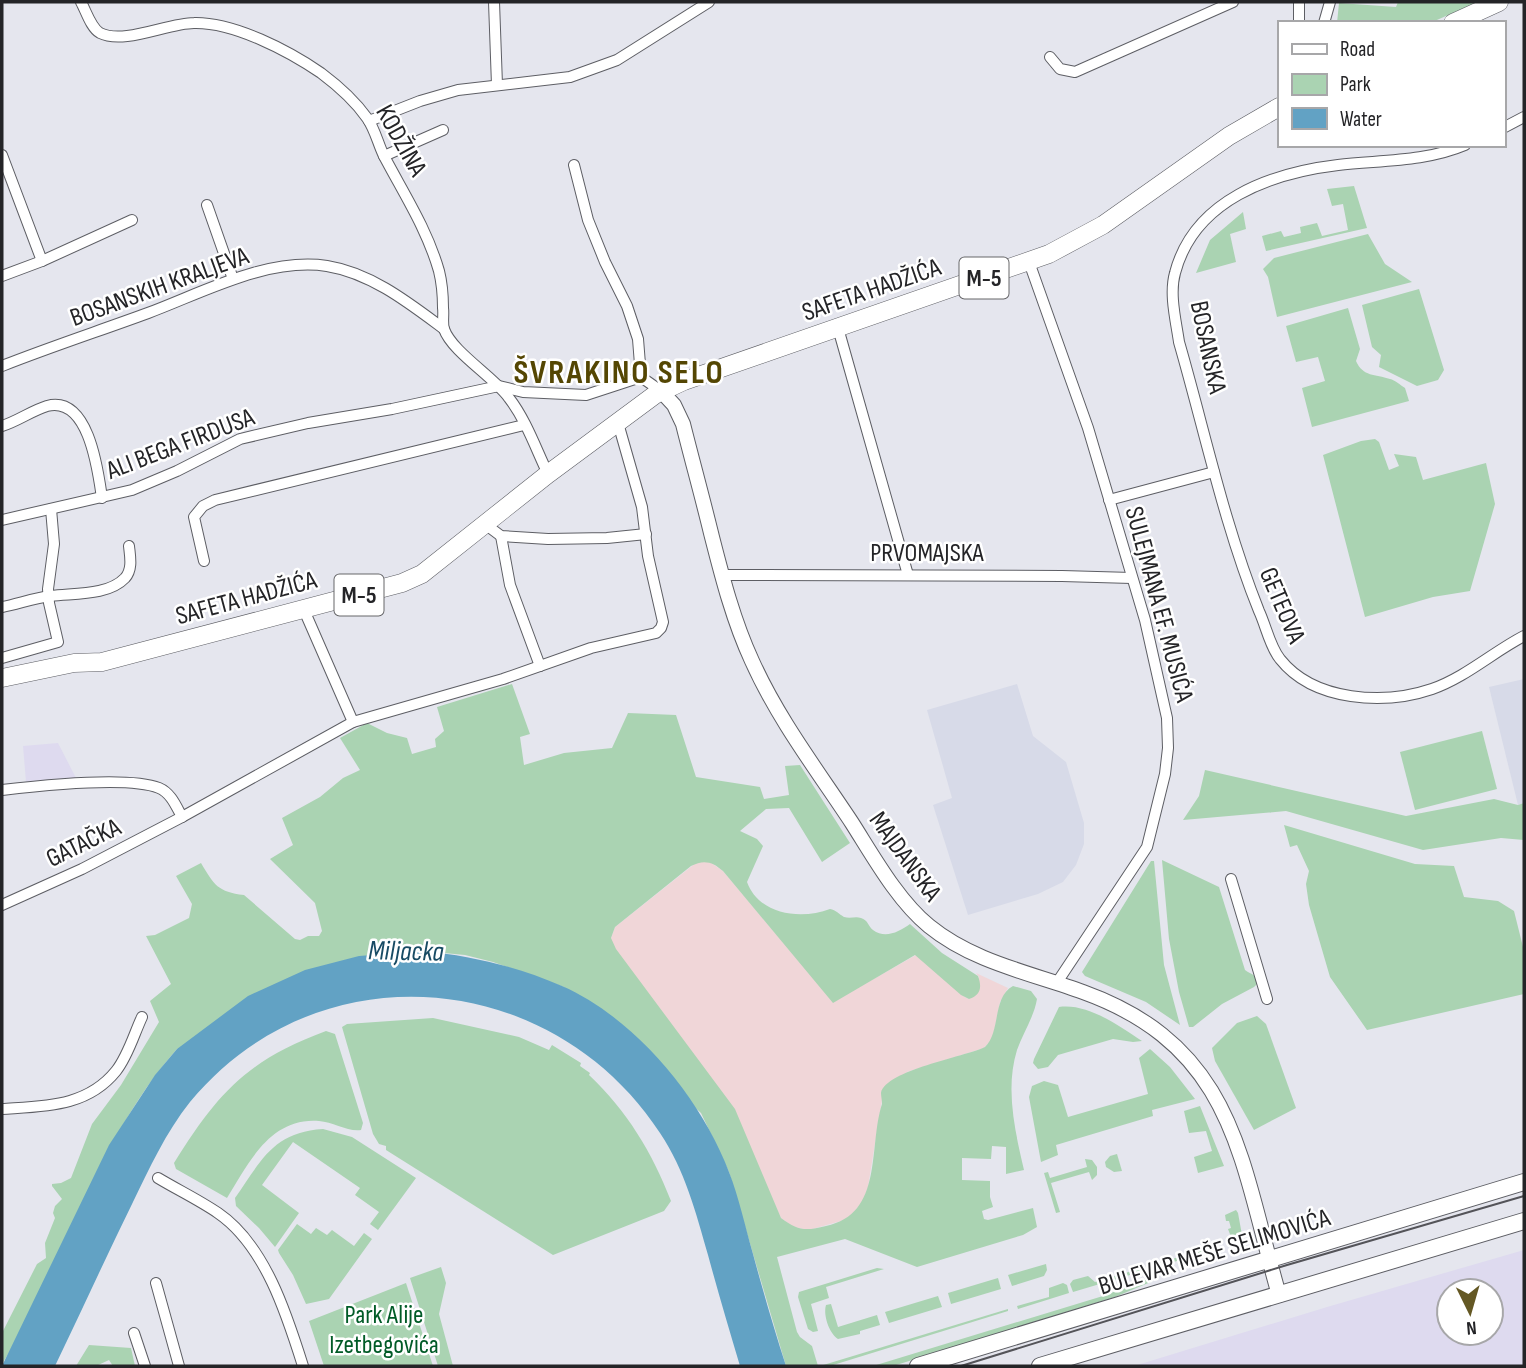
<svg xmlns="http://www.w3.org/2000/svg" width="1526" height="1368" font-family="'Sofia Sans Condensed',sans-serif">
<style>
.commercial{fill:#dedaef;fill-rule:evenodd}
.industrial{fill:#f0d6d8}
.built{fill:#d7dae8}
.green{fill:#aad3b2}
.water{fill:#62a2c4}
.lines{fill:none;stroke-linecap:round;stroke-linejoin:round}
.minor-casing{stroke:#5d5e64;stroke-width:12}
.tertiary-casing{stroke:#5d5e64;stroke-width:16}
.secondary-casing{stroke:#5d5e64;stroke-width:18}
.primary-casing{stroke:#5d5e64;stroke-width:19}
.minor{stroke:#fff;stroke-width:10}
.tertiary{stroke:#fff;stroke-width:14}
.secondary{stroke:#fff;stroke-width:16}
.primary{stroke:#fff;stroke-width:18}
.tram{stroke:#545459;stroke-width:2}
.labels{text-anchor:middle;stroke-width:5;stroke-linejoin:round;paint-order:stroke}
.shield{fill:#fff;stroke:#666668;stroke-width:2}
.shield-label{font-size:24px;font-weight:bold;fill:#242427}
.street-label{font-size:26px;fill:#242427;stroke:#fff}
.park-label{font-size:26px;fill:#015b27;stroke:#fff}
.water-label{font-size:28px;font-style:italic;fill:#184b64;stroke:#fff}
.district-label{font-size:33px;font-weight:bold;letter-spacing:2px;fill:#544603;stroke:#fff}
</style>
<rect width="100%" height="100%" fill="#e5e6ee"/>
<!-- commercial -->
<g class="commercial">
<path d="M58,743l18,35 -50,4 -3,-36z"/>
<path d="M1524,1250v116h-390l193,-59zM1449,1291h42v42h-42z"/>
</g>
<!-- industrial -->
<path class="industrial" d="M697,862h13l13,9 110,131 83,-47 49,42 4,2 10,-22 -3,-4 32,15 -8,14 -7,36 -9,10 -77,24 -25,28 -14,87 -5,14 -15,18 -39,11 -16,-3 -12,-9 -22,-49 -147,-225 -1,-6 4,-11z"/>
<!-- built -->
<g class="built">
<path d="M1524,679v124l-6,2 -29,-118z"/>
<path d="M1017,684l16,52 33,26 18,61v21l-8,21 -13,17 -25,12 -70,21 -35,-110 19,-7 -25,-88z"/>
</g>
<!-- green -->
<g class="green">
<path d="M1398,2h80l-48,21h-93l2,-20 57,4z"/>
<path d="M1354,186l13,42 -101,23 -4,-15 19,-5 3,6 17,-4 -1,-6 17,-4 5,13 26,-6 -5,-26 -11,2 -5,-17z"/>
<path d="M1243,212l3,17 -16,5 6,28 -40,11 14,-33z"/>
<path d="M1368,234l17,30 27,18 -135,35 -9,-40 -5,-8 11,-11z"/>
<path d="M1419,289l25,81 -6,10 -21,6 -38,-19 2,-12 -9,-8 -10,-42z"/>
<path d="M1348,308l12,41 -4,12c7,16 19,13 34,18 5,1 10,6 15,9l4,13 -97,26 -10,-39 23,-7 -7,-24 -22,5 -10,-36z"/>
<path d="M1375,439l4,3 10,28 10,-4 -5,-12 22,3 7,23 63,-17 9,41 -25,87 -37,6 -68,20 -42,-162 38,-14z"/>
<path d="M512,684l18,50 -10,3 4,28 40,-12 48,-5 16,-35 48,2 20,62 64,10 4,12 25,-4 -4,-29 15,-1 50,78 -28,19 -33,-54 -23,1 -26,22 17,8 6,7 -16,36c12,33 54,38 83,27 6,1 9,5 14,8 7,2 11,-1 17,1 7,2 7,8 12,12 12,9 26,2 37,-6l32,29 36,23c4,11 3,19 -9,23l-8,-4 -46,-40 -82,48 -110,-132c-10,-9 -19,-12 -32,-5l-76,61 -4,11 5,11 119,160 46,109c17,13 25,13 45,8 58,-12 42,-79 56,-122 0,-4 -1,-8 -1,-11 5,-23 83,-36 104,-46 16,-15 7,-50 28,-61l18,5 6,8c-3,18 -14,34 -20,51 -12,39 -2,81 7,120l-18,4v-27l-14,-1 -1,13 -29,-1v22l28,1v16l3,10 -11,4 2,8 4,1 45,-12 4,19 -14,8 -106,32 -72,-28 -68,18 20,75 3,5 12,9 6,20h-32l-57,-194 -28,-59 -137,-126 -71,-25 -28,-7 -42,-4 -246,98c-63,71 -95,160 -138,244 -12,23 -23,50 -37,71v-31l35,-69 9,-6 -1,-15 10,-25 -2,-5 2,-7 7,-7 -10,-13v-2l9,-1 10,-5 21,-54 29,-39 38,-63 -9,-21 21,-17 -25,-48 9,-1 34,-17 3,-14 -16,-28 25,-13c13,22 17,29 43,32l51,44 5,1 8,-4h11l3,-5 -7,-28 -45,-44 23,-14 -11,-27 38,-21 23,-19 17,-8 -20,-32 27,-15 20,10 20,5 5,16 24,-7 -1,-8 9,-8 -7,-24z"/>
<path d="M1482,731l15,58 -82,21 -15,-58z"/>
<path d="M1205,770l201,46 88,-17 24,6 6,-2v37l-23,-2 -78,12 -137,-39 -103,9 16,-24z"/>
<path d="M1284,825l131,39 39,2 10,31 34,4 16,10 10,40v43l-157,36 -37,-53 -21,-72 -3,-21 3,-13 -12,-26 -7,2z"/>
<path d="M1162,860l57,27 26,83c7,5 12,4 12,14l-3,3 -32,17 -29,23h-4l-10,-35 -10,-53z"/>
<path d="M1151,861h3l10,104 16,60 -34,-23 -61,-26 -3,-4z"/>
<path d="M1059,1007c29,-4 60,19 83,34l-9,1 -20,-3 -55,16 -10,12 -10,2 -5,-6 1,-4z"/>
<path d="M1257,1016l9,8 30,84 -42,22 -39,-69 -3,-13 25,-25z"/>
<path d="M433,1018l86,19 30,13 3,-5 29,18 -1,3 10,7 -1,2c38,36 63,77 82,126l-7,10 -111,44 -167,-105v-4l-7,-2 -6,-10 -31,-107 5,-3z"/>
<path d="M326,1031l9,3 28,89 -2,7c-13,2 -28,-8 -42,-9 -49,-4 -71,43 -92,77l-51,-29 -2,-6c43,-69 73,-103 152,-132z"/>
<path d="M1150,1049l20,18 25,32 -43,11 1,6 -97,29 2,10 -17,7 -12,-65 3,-11 12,-5 14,4 10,32 80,-23 -9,-36z"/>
<path d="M1200,1106l24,60 -26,7 -4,-16 18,-6 -6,-20 -17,2 -5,-22z"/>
<path d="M323,1129l29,8 64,41 -38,52 -8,-6 9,-12 -24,-17 5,-7 -67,-46 -31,43 37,28 -24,34 -16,-19 -23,-22 -1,-8c26,-37 38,-66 88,-69z"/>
<path d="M1117,1154l5,17 -8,1 -8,-5 -1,-5 5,-6z"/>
<path d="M1085,1159l7,1 5,7v8l-5,5 -3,-8 -38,11 9,29 -4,1 -12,-40 4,-1 2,6 37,-11z"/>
<path d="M1236,1210l2,3 4,22 -4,6 -5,1 -5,-13 3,-1 -2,-7h-3l-1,-6z"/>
<path d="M297,1224l14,10 5,-6 11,7 5,-5 22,16 10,-13 8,6 -43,60 -23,5 -13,-29 -14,-22 -1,-3z"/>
<path d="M1216,1246l1,3 -144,43 -3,-8 3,-4 15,-4 7,6z"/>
<path d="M1046,1264l1,6 -3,6 -32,10 -4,-11z"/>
<path d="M441,1267l5,16 -7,31 14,52h-15l-28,-88z"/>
<path d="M877,1268l7,1 -58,18 3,11 -18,6 7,27 -5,1 -5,-3 -10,-32 1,-5z"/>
<path d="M1152,1277l1,4 -38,16 -222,69h-20l230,-70z"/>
<path d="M998,1278l3,11 -50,15 -3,-11z"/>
<path d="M406,1283l27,83h-109l-15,-45z"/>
<path d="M1063,1283l4,2 2,8 -51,16 -1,-3 32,-9v-9z"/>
<path d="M938,1296l4,11 -53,16 -4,-11z"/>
<path d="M831,1304l7,23 39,-12 3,10 -20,6v3l-22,5c-9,-6 -15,-24 -12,-34z"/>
<path d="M1008,1309v2l-178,55h-10z"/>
<path d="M89,1345l42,3 4,18h-22l-4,-6 -13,6h-20z"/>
</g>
<!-- water -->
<path class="water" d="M423,951c48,5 93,15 139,35 73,32 139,112 167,186 10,26 16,54 24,82 10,37 21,75 33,112h-46c-11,-37 -22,-74 -32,-111 -12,-42 -23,-85 -48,-122 -108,-165 -342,-186 -470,-31 -24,30 -41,67 -57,100 -27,55 -52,110 -78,164h-53l107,-221 46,-70 22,-26 71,-53 57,-26 54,-14z"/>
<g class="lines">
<!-- minor casing -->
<g class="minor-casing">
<g id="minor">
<path d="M81,2c5,9 10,26 19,31 24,12 68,-10 94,-10 40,-1 95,28 127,50 16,12 34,28 46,45 8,11 11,26 17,38 20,38 43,73 55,115 3,12 4,24 4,37 1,6 -1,15 1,21 8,23 50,48 65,69 17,22 27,51 39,76"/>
<path d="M494,2l3,83"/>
<path d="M1299,2v21"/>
<path d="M1324,23l6,-21"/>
<path d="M1050,57l10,12 15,3 158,-70"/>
<path d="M369,121l51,-20 38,-11 112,-13 47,-17 92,-58"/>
<path d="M1503,128l21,-11"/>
<path d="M1465,145c-40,17 -85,15 -127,20 -67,8 -144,35 -163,108 -6,21 1,48 4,69 26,90 45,182 80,269 7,15 11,36 21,48 34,43 105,46 152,30 34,-12 61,-37 92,-53"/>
<path d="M2,155l40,106"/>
<path d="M384,156l59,-26"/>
<path d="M574,165l14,55 17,42 22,44 11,33 3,38 20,14"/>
<path d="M207,205l26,74"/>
<path d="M1029,262l59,166 57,192 22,98 1,30 -3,26 -18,73 -91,137"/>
<path d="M2,276l40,-15 90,-41"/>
<path d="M838,328l70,247"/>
<path d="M2,366c48,-19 97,-35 146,-53 54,-20 119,-56 179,-47 44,7 82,37 117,63"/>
<path d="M2,426c16,-5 29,-15 45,-20 42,-11 51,65 55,92"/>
<path d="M1109,500l105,-28"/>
<path d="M2,520l130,-30 45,-19 63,-32 68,-16 84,-14 107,-23 24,6 63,3 55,-18"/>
<path d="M485,524l16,12 47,3 59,-1 39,-4"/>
<path d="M501,536l9,49 30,81"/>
<path d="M204,561l-10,-44 9,-11 12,-6 309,-75"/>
<path d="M722,575l340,1 70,2"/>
<path d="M2,607c16,-3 32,-9 49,-11 22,-3 57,0 74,-18 8,-9 5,-22 4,-32"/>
<path d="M304,610l49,112"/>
<path d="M2,658l56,-16 -9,-39 -1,-14 6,-45 -3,-35"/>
<path d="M2,790c34,-4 127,-14 157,-2 12,5 17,18 23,29"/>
<path d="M1231,879l36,120"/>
<path d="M2,905l80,-36 100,-52 171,-95 150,-43 88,-31 65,-15 5,-5 2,-6 -15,-66 -6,-49 -24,-84"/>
<path d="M2,1109c43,-3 85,-2 114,-38 12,-15 18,-37 26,-54"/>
<path d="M158,1178c20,12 41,22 60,35 47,32 69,102 85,153"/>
<path d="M156,1283l23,83"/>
<path d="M134,1333l11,33"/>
</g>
</g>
<!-- tertiary casing -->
<g class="tertiary-casing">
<path id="tertiary" d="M661,391l13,14 9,19c9,36 19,72 28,109 11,43 22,87 41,128 26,58 65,109 100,162 21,33 46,78 77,103 44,36 102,47 154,66 152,55 157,167 196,303"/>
</g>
<!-- secondary casing -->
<g class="secondary-casing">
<g id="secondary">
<path d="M918,1366l606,-184"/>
<path d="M1040,1366l484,-145"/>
</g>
</g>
<!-- primary casing -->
<g class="primary-casing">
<g id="primary">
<path d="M1453,23l46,-21"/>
<path d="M2,678l72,-15 28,-1 300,-79 20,-9 126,-100 108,-80 28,-13 365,-127 54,-29 126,-89 50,-29"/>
</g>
</g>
<!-- minor -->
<use href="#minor" class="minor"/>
<!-- tertiary -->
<use href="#tertiary" class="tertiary"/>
<!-- secondary -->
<use href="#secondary" class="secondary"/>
<!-- primary -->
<use href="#primary" class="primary"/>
<!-- tram -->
<path class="tram" d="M961,1366l326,-101 237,-69"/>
</g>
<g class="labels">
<!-- shield labels -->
<g class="shield">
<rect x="959.5" y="257.5" width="49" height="41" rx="5"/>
<rect x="334.5" y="574.5" width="49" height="41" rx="5"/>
</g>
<g class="shield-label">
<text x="984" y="286">M-5</text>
<text x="359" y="603">M-5</text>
</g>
<!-- street labels -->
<g class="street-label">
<text transform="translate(402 140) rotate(61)" y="9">KODŽINA</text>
<text transform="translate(159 286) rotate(-20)" y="9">BOSANSKIH KRALJEVA</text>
<text transform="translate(871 289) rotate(-19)" y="9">SAFETA HADŽIĆA</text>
<text transform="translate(1209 347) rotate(78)" y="9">BOSANSKA</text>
<text transform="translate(180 443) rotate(-21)" y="9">ALI BEGA FIRDUSA</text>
<text x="927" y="561">PRVOMAJSKA</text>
<text transform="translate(246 597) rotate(-15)" y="9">SAFETA HADŽIĆA</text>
<text transform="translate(1160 604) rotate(75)" y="9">SULEJMANA EF. MUSIĆA</text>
<text transform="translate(1283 605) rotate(67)" y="9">GETEOVA</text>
<text transform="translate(83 842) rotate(-26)" y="9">GATAČKA</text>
<text transform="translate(906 856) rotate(54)" y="9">MAJDANSKA</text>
<text transform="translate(1214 1251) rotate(-17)" y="9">BULEVAR MEŠE SELIMOVIĆA</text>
</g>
<!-- park labels -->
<g class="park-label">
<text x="384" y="1323">Park Alije<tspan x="384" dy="30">Izetbegovića</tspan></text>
</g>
<!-- water labels -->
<g class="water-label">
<text transform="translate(406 950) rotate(1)" y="10">Miljacka</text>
</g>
<!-- district labels -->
<g class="district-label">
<text x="619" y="383">ŠVRAKINO SELO</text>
</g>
</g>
<!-- border -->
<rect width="1526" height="1368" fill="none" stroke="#242427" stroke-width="7"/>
<!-- legend -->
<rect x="1278" y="21" width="228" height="126" fill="#ffffff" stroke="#a7a7a9" stroke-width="2"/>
<rect x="1292" y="44" width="35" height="10" fill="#ffffff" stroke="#a7a7a9" stroke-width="2"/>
<text x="1340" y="56" font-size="21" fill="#242427">Road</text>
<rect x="1292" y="74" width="35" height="21" fill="#aad3b2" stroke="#a7a7a9" stroke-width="2"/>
<text x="1340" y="91" font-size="21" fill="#242427">Park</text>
<rect x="1292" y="108" width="35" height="21" fill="#62a2c4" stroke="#a7a7a9" stroke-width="2"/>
<text x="1340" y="126" font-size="21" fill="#242427">Water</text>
<!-- north arrow -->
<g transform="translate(1470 1312) rotate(175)"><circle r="33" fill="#ffffff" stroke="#a7a7a9" stroke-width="2"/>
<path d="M0-5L12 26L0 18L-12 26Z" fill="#645824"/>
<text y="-10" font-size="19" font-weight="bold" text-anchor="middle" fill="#242427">N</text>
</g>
</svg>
